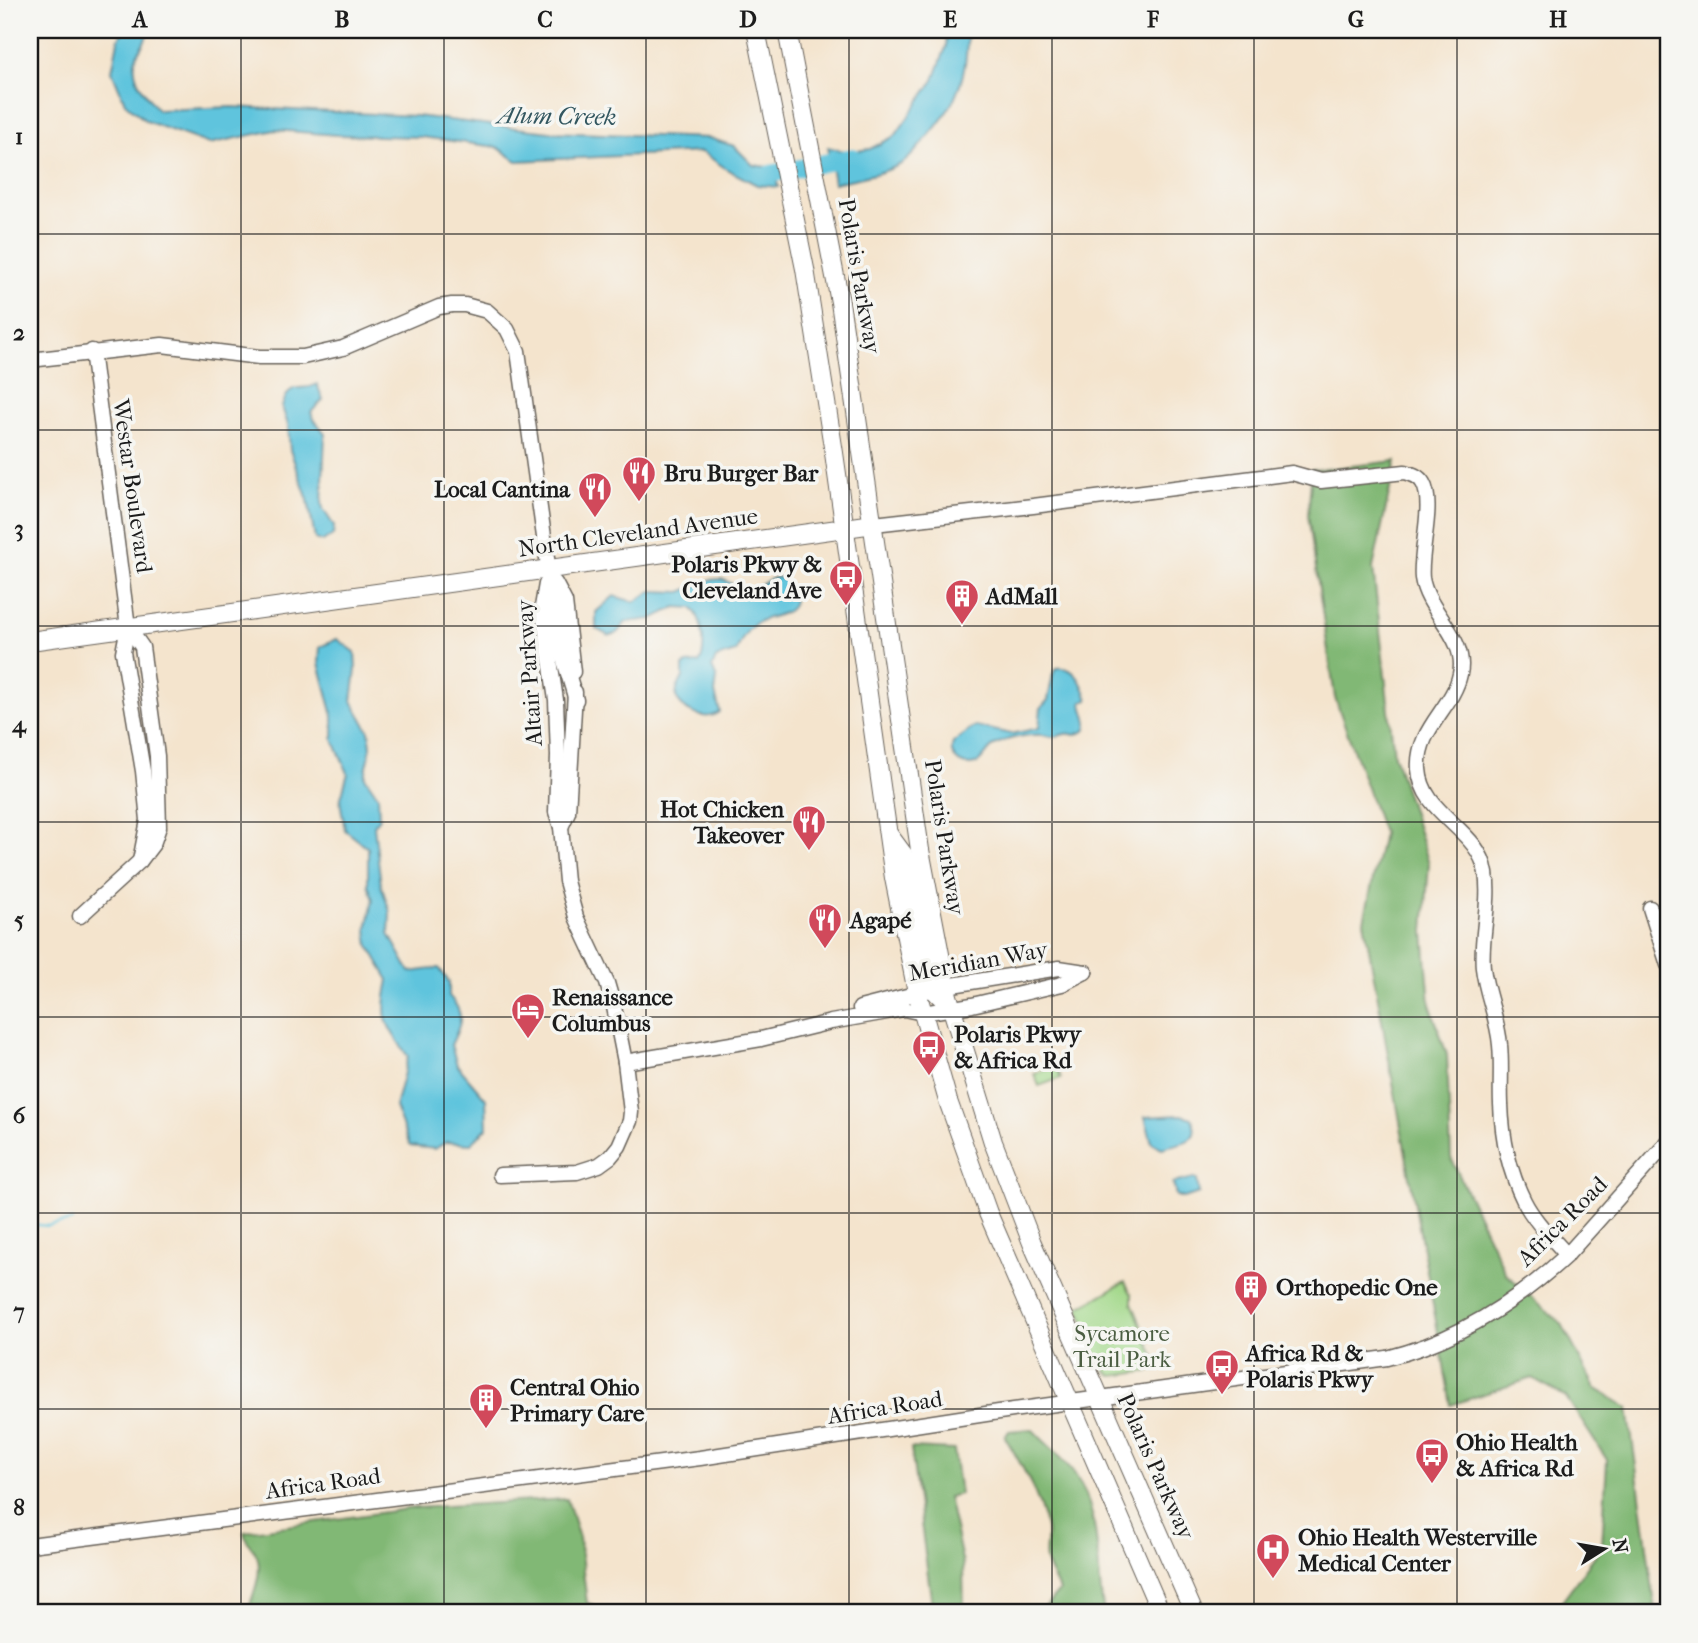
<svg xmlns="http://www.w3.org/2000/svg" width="1698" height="1643" font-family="'IM FELL French Canon',serif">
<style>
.green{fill:#a2d889;stroke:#5f7a52;stroke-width:2}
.forest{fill:#81b875;stroke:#4e6a48;stroke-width:2}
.water{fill:#5fc4dd;stroke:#3e707c;stroke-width:2}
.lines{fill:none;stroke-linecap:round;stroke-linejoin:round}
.stream{stroke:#5fc4dd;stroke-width:2.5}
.river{stroke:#5fc4dd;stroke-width:18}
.minor-casing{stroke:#68625a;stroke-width:17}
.major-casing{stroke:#68625a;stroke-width:20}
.minor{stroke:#fff;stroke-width:14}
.major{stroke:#fff;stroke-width:18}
.grid{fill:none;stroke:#1c1c1c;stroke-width:2;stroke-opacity:0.55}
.labels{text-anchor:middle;stroke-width:7;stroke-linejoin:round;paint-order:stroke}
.street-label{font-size:23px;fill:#1c1c1c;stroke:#f6f6f2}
.poi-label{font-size:23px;font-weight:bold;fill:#1c1c1c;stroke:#f6f6f2;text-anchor:start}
.park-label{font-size:23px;fill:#4b5e42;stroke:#f6f6f2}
.water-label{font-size:24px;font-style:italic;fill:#335760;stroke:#f6f6f2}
.neatline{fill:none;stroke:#1c1c1c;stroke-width:2.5}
.grid-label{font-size:23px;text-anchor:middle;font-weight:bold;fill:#1c1c1c}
</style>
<rect width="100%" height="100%" fill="#f6f6f2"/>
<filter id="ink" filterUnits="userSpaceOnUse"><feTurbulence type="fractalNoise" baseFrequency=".0143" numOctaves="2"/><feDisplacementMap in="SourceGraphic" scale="14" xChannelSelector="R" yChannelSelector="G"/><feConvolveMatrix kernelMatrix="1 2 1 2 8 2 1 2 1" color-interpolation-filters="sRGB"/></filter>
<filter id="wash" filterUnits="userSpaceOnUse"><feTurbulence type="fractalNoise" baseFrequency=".00686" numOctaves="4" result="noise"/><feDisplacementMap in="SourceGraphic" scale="28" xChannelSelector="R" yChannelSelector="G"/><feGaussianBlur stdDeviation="1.57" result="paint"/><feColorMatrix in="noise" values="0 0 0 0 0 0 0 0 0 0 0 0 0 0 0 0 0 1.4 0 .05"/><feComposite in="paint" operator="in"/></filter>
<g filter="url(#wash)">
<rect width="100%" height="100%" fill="#f4e4cd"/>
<!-- green -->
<g class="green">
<path d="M1056,1065l5,13 -22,8 -5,-12z"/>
<path d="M1125,1282l7,13v8l28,67 -48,6c-20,-14 -24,-48 -33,-69 17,-8 30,-17 46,-25z"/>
</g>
<!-- forest -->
<g class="forest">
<path d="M1396,461l-23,107 21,187 35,108 -5,69 6,72 17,51 4,103 55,116 56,50 33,64 33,20 28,205h-103l49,-67 5,-86 -41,-63 -34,-19 -81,27 -87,-484 19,-88 -48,-135 -27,-183 4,-46h14z"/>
<path d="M1032,1429c15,16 32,29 44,47 27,41 19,93 28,137h-64l19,-22c-3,-11 -11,-20 -13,-30 -2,-11 2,-23 0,-33 -7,-34 -24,-62 -41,-91l4,-6z"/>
<path d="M911,1448l43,2 6,44 -12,3 15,67 1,49h-31z"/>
<path d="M567,1499l12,39 8,65 27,10h-367c6,-17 18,-45 8,-61 -6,-8 -9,-10 -11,-20l170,-24z"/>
</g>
<!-- water -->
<g class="water">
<path d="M123,30h25c0,9 -7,16 -11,25 -9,20 9,40 21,55l74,-3 184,9 134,16 159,6 25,8 19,19 21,3 4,19 -21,-2 -29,-15 -26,-18 -185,9 -20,-14 -76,-10 -84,-2 -62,-5 -66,14 -63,-23 -21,-18 -13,-32 6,-30z"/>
<path d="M947,30h20c1,48 -11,76 -43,111 -7,8 -14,18 -23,23 -21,11 -44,14 -67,19l-6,-36 20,5 22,-3 25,-13 39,-56 12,-33z"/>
<path d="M317,384l6,16 -12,12c2,10 10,14 14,22l-3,69 1,6 11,17 -1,9 -10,7 -8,-3 -7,-39 -18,-50 -2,-25 -6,-18c9,-30 19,-13 35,-23z"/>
<path d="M778,577c7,3 14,7 15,15 7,27 -24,21 -38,32 -10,7 -14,17 -19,28l-20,6 -4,10 5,10 -2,15 5,19c-15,11 -38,-1 -44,-15l1,-8 6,-12v-11l4,-2 12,-1c8,-11 4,-45 -7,-55l-16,-1 -24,12 -26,3 -9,11 -8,3 -13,-7v-17l18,-16 20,6 18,-11 29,1 29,-12 12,-1 24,12h6l18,-12z"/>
<path d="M337,639l18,13 1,18 -4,31 17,30 2,15 -6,31 13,19 1,21 -5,9 7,59 9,27 -1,22 21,38 29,-4 10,14v14c17,18 12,29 2,49l6,20 29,34 1,29 -17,16 -24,-2 -11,7 -25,-3 -15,-39 13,-50c-22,-35 -28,-35 -19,-77l-20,-34 -2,-17 6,-29 -5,-16v-36l-23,-18 -5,-29 8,-28 -15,-34v-23l-14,-53 1,-16z"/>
<path d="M1057,668c20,-3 27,20 31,32l-6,2c0,10 9,20 3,29l-10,4c-10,-3 -12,0 -21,2 -3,0 -7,-1 -11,-2 -15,-1 -35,3 -48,10 -9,5 -11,16 -20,19 -14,4 -27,-7 -22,-21l22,-17 36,8 28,-6 2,-20 7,-8 5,-26z"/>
<path d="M1182,1115l10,3c10,26 -11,24 -30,30l-10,-5 -7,-26z"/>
<path d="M1194,1178l3,2 2,13 -15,5 -8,-2 -3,-13z"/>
</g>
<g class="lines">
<!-- stream -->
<path class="stream" d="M30,1224l18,2 24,-5"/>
<!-- river -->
<path class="river" d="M770,174l83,-17"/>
</g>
</g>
<g filter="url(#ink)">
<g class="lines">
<!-- minor casing -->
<g class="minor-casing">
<g id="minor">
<path d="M92,351l36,276 -5,25 20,119 5,49 -8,41"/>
<path d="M30,360l132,-15 97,12h44l40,-9 96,-41 13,-2h13l22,6 20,18 11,22 41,293 17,56"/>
<path d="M874,524l159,-18 259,-33 29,8 84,-9c7,2 14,4 18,11 12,21 -4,70 -1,95 5,34 46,60 38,96 -7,34 -44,55 -41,95 3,47 60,59 67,104 5,31 -6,64 -3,95 3,26 15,51 17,77 2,20 0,39 1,59 1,32 8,67 23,97 10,20 28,37 43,54"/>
<path d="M555,583l10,19 8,70"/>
<path d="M561,827l7,-15 7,-120"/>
<path d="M1650,908l18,57"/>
<path d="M80,916l60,-55 13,-17 6,-17 -2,-71 -15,-109 -14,-20"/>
<path d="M860,1008l86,-22 113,-18 26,4"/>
<path d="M625,1062l136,-23 70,-17 73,-13 19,4 49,-8 90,-21 23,-12"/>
<path d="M500,1175l77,-3 22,-7 11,-8 9,-11 11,-25 1,-9 -6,-50 -11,-55 -7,-24 -31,-66 -10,-36 -5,-54 -5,-15 2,-56 -2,-56 -14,-93 4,-23"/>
<path d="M30,1545l670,-87 299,-46 388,-54c69,-17 128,-55 180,-103l101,-113"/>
</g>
</g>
<!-- major casing -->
<g class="major-casing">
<g id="major">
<path d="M756,30l49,239 29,184 60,425 23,114 31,109 40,112 173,400"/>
<path d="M787,30l53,272 80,548 28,146 45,146 39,101 162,370"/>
<path d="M30,641l844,-117"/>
<path d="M889,835l14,19 4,14 26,121 17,17"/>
</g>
</g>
<!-- minor -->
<use href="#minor" class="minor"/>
<!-- major -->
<use href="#major" class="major"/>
</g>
</g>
<!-- grid -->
<path class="grid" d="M241,30v1583M444,30v1583M646,30v1583M849,30v1583M1052,30v1583M1254,30v1583M1457,30v1583M30,234h1638M30,430h1638M30,626h1638M30,822h1638M30,1017h1638M30,1213h1638M30,1409h1638"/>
<!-- icons -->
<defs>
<g id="restaurant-pin" transform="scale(1.75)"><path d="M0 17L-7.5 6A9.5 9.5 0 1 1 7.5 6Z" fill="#d1495b" stroke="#f6f6f2"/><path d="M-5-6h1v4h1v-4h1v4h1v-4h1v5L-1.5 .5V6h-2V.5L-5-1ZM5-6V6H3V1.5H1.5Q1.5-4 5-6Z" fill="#fff"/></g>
<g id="bus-pin" transform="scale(1.75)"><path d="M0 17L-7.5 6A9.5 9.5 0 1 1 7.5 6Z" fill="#d1495b" stroke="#f6f6f2"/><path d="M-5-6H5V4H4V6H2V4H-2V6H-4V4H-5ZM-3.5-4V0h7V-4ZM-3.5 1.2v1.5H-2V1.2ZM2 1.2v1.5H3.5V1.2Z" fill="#fff"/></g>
<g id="building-pin" transform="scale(1.75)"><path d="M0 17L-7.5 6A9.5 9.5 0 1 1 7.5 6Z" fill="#d1495b" stroke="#f6f6f2"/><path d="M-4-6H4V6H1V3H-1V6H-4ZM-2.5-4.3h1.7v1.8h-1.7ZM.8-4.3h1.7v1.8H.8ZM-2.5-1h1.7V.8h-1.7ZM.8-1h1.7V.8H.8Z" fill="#fff"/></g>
<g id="hotel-pin" transform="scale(1.75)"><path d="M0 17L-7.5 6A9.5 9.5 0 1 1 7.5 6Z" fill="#d1495b" stroke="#f6f6f2"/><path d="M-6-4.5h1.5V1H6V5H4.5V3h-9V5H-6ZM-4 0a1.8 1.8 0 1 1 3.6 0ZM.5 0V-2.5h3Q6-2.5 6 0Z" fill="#fff"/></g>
<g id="hospital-pin" transform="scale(1.75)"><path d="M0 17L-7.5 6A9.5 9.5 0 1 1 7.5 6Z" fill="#d1495b" stroke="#f6f6f2"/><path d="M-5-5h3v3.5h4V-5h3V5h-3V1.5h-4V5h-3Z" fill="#fff"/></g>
</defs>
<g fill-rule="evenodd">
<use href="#restaurant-pin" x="639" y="473"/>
<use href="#restaurant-pin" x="595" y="489"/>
<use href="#bus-pin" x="846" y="577"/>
<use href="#building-pin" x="962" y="596"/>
<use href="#restaurant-pin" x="809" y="822"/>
<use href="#restaurant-pin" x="825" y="920"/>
<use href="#hotel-pin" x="528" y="1010"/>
<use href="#bus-pin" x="929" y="1047"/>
<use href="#building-pin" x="1251" y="1287"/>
<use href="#bus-pin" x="1222" y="1366"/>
<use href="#building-pin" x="486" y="1400"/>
<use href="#bus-pin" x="1432" y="1455"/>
<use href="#hospital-pin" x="1273" y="1550"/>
</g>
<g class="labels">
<!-- street labels -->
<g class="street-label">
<text transform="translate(860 276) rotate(80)" y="8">Polaris Parkway</text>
<text transform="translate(133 486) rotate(82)" y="8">Westar Boulevard</text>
<text transform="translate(638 532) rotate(-8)" y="8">North Cleveland Avenue</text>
<text transform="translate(529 673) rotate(-94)" y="8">Altair Parkway</text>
<text transform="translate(945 837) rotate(81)" y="8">Polaris Parkway</text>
<text transform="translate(978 961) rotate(-10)" y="8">Meridian Way</text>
<text transform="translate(1562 1221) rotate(-45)" y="8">Africa Road</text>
<text transform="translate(885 1407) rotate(-9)" y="8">Africa Road</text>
<text transform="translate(1156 1466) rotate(66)" y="8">Polaris Parkway</text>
<text transform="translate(323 1483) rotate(-8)" y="8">Africa Road</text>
</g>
<!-- poi labels -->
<g class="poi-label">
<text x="664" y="481">Bru Burger Bar</text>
<text x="570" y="497" text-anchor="end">Local Cantina</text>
<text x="822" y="572" text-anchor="end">Polaris Pkwy &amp;<tspan x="822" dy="26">Cleveland Ave</tspan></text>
<text x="986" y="604">AdMall</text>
<text x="784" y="817" text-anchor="end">Hot Chicken<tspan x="784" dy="26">Takeover</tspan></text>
<text x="850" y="928">Agapé</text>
<text x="552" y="1005">Renaissance<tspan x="552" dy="26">Columbus</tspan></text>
<text x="954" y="1042">Polaris Pkwy<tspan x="954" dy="26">&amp; Africa Rd</tspan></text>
<text x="1276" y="1295">Orthopedic One</text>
<text x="1246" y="1361">Africa Rd &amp;<tspan x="1246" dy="26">Polaris Pkwy</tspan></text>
<text x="510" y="1395">Central Ohio<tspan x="510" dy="26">Primary Care</tspan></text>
<text x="1456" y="1450">Ohio Health<tspan x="1456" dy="26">&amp; Africa Rd</tspan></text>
<text x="1298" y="1545">Ohio Health Westerville<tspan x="1298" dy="26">Medical Center</tspan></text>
</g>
<!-- park labels -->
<g class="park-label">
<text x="1122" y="1341">Sycamore<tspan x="1122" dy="26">Trail Park</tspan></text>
</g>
<!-- water labels -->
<g class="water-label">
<text transform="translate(557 116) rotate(1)" y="8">Alum Creek</text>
</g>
</g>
<!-- margin -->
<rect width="1698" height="1643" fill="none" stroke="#f6f6f2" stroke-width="77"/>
<!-- north arrow -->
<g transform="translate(1604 1549) rotate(79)" stroke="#f6f6f2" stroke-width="5" paint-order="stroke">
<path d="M0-5L12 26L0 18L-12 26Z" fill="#1c1c1c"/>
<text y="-10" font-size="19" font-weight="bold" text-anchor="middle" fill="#1c1c1c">N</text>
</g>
<rect x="38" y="38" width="1622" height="1566" class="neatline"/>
<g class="grid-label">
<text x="140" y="27">A</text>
<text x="342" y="27">B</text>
<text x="545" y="27">C</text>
<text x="748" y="27">D</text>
<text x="950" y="27">E</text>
<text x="1153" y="27">F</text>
<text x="1356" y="27">G</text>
<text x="1558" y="27">H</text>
<text x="19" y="144">1</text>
<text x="19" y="340">2</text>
<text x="19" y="536">3</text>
<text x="19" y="732">4</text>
<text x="19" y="927">5</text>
<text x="19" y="1123">6</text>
<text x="19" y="1319">7</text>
<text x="19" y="1515">8</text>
</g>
</svg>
